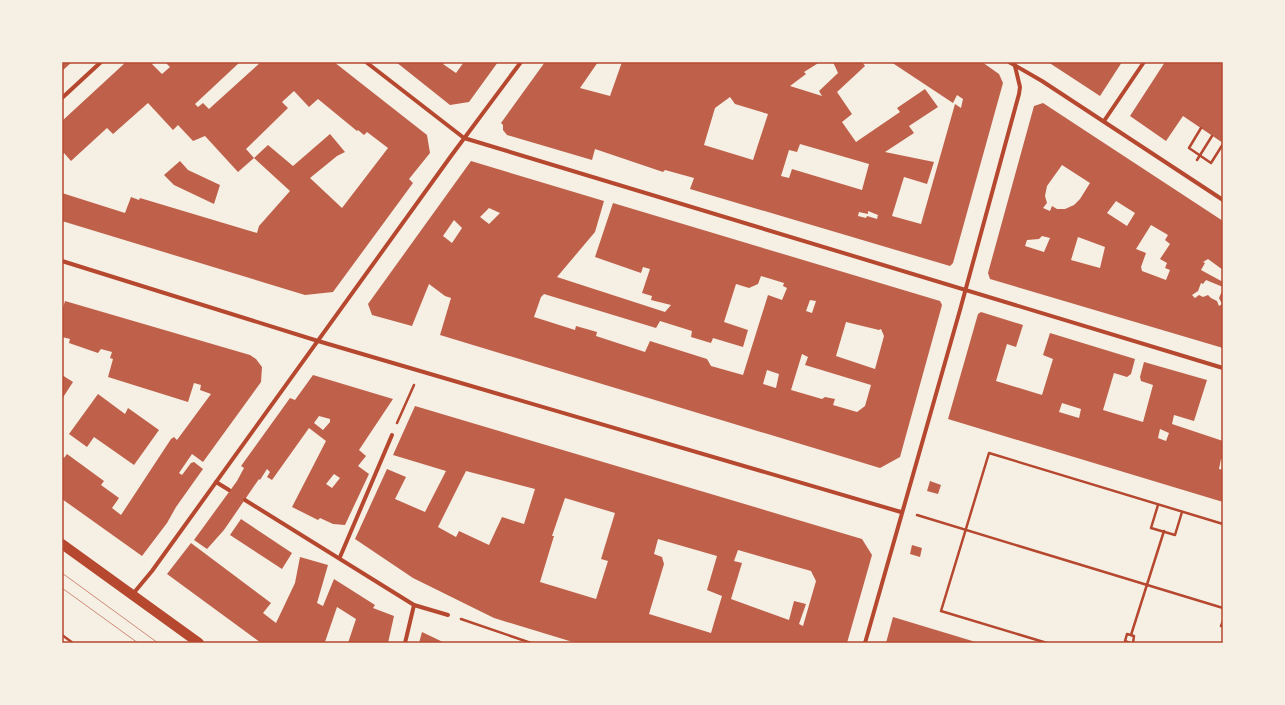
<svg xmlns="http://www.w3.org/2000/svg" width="1285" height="705" font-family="Lato,sans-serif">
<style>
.building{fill:#bf614a;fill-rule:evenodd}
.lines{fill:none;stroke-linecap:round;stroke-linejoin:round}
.path{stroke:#b5482f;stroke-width:2.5}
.minor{stroke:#b5482f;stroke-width:4}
.primary{stroke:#b5482f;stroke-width:10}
.tram{stroke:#cf8b77;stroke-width:1}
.neatline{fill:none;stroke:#b5482f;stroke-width:1.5}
</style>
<rect width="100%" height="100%" fill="#f6efe4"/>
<!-- building -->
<g class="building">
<path d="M62,62h10l-10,9z"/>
<path d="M126,62h29l-3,2 10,10 8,-7 -5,-5h75l-45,42 3,3 5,-4 6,6 52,-47h73l93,73 3,18 -21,26 4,4 -80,109 -28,3 -243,-74v-28l63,20 6,-16 8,3 1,-2 117,35 2,-7 31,-35 -36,-33 -16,14 -33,-36 -12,5 -15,-16 -5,5 -25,-27 -35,31 -6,-6 -36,33 -7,-8 -2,2v-34zM294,91l15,16 9,-8 39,32 1,-1 6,5 3,-3 21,16 -46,60 -32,-30 27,-22 8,-4 -15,-18 -37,32 -25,-21 -14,13 -8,-9 42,-41 -6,-6z"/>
<path d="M396,62h49l-2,2 13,9 8,-11h34l-29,40 -19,3z"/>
<path d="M545,62h53l-18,26 30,8 12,-34h198l-16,10 2,2 -16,12 32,10 -3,-5 19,-18 -5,-11h29l3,4 -28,26 15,22 -10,8 14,20 44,-30 -3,-4 28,-19 13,18 -29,19 5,7 -29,19 49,10 -7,22 -23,-7 -12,39 29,8 34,-120 6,4 2,-9 -6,-4 -4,8 -62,-41h91l17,12 4,9 -50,180 -3,3 -260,-77 4,-11 -29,-8 -2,2 -68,-23 -3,11 -85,-25 -4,-5v-5l-2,-2zM730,97l5,7 33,10 -15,46 -49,-15 11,-37zM800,144l69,20 -7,26 -70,-21 -3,9 -8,-2 8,-26 8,2zM868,211l10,4 -1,4 -10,-3 -1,2 -8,-2 1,-4 9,2z"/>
<path d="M1048,62h74l-22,34z"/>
<path d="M1165,62h58v81l-40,-27 -17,25 -36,-25z"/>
<path d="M1043,103l180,118v49l-15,-11 -5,3 2,1 -4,7 22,12v5l-17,-7 -3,4 -2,-1 -3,8 -6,4 3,3 4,-3 4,2 5,-2 3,3 6,3 2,5 3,-2 -3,-6 4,-9v59l-233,-69 -2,-6 46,-167zM1062,165l28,18 -10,16 -6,6 -9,4h-8l-5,-3 -2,5 -7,-3 4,-5 -2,-7 2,-10zM1116,201l19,12 -8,13 -20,-13zM1151,225l17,10 -3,5 5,4 -10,15 7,4 -2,5 5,2 -4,10 -24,-9 -1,-4 5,-14 -10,-4zM1042,236l8,2 -6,14 -19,-6 2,-6 12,-1zM1078,237l27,10 -5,21 -29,-8z"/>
<path d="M180,161l8,9 32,15 -6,19 -40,-19 -10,-10z"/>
<path d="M471,161l133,40 -9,31 -38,45 108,35 6,-7 -20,-5 1,-4 -10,-3 8,-24 -7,-2 -2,6 -46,-16 18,-54 327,98 2,4 -42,152 -20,11 -440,-133 11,-37 -6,-2 -16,-12 -17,42 -40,-11 -4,-11zM489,208l11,5 -11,11 -9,-7zM454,220l8,8 -10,15 -9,-7zM761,276l23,7 -1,3 4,2 -5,12 -14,-5 -25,80 -32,-9 -4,-7 -57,-18 -5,11 -49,-16 1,-4 -21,-6 -1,4 -41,-13 7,-20 3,-3 112,34 4,-7 32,10 -1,6 20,6 2,-5 30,9 5,-17 -24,-8 12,-38 13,4 9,-4zM810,300l6,1 -4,12 -6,-2zM846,322l33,8 2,-1 3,7 -9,33 -39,-13zM802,354l6,3 -3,8 66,20 -6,21 -8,6 -24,-7 2,-6 -10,-2 -3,2 -31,-9zM767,370l12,4 -3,14 -13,-4z"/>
<path d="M65,301l185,54 6,4 6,8 -1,15 -58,80 -11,-8 -13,19 3,2 9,-12 3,-1 9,7 -27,38 -9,16 -25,33 -80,-57v-42l2,1 3,-4 37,27 -3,4 18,13 -7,10 9,7 50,-76 3,-2 3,3 34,-46 -11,-4 1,-5 -7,-2 -6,19 -80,-25 5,-18 -3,-1 2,-6 -11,-3 -3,4 -29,-10 1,-4 -8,-2v-26z"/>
<path d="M981,312l42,13 -7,22 -9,-3 -11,37 46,14 11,-36 -10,-4 7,-22 85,26 -4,15 -4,3 -13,-4 -11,37 40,12 10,-37 -12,-4 -1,-4 4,-15 63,18 -13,41 -20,-6 -2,9 51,17v19l-2,-1 -2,10 4,1v32l-275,-83 30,-105zM1062,403l19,6 -2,9 -20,-6zM1160,429l9,4 -3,8 -8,-3z"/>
<path d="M62,375l11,7 -11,17z"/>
<path d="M313,375l80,24 -34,51 7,6 -8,10 11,8 -24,51 -12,-1 -13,-6 -2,2 -26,-13 34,-66 -17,-13 -37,52 -5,-3 3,-5 -3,-3 -7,11 -1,-1 -35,51 -17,19 -13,-9 43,-59 7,-13 -3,-2 49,-68 5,2zM319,416l11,3v3l-7,8 -9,-7zM334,474l6,4 -8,10 -6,-4z"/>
<path d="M98,394l27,20 3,-6 31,22 -25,35 -40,-28 -7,10 -18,-13z"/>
<path d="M415,406l447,133 10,16 -25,88h-271l-82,-25 -81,-40 -58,-39 32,-70 19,8 -11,22 30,13 21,-41 -53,-16zM466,471l69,18 -11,35 -22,-7 -13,28 -30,-14 -3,6 -18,-10zM565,498l50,15 -14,46 7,2 -12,38 -56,-17 14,-46h-2zM658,539l59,17 -10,34 15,6 -11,37 -62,-19 15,-50 -2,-7 -8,-3zM738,550l73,21 5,10 -13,45 -4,-2 7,-20 -12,-3 -5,19 -58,-21 11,-36 -8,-2z"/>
<path d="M930,481l11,4 -3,9 -11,-3z"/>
<path d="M241,519l51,34 -10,16 -52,-34z"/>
<path d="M191,543l80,60 -8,10 13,10 19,-40 5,-26 28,8 -11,38 6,3 11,-27 41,26 -2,3 21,8 -6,27h-40l8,-24 -19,-12 -12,35 1,1h-65l-94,-69z"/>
<path d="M912,545l10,3 -2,9 -10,-3z"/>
<path d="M893,617l86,26h-93z"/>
<path d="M422,632l23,11h-26z"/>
</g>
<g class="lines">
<!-- path -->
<g class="path">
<path d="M1201,128l-12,20 22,15 12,-19"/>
<path d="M1197,160l15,-24"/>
<path d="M397,423l17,-38"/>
<path d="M1158,505l-7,23 24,7 7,-23"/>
<path d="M917,515l306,93"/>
<path d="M461,619l70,24"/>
<path d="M1223,621l-2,5h2"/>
<path d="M62,635l11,8"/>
<path d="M1131,635l33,-104"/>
<path d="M1047,643l-106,-32 48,-158 234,71"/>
<path d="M1130,643l-5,-2 2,-7 7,2 -1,7"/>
</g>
<!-- minor -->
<g class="minor">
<path d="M366,62l98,76 759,230"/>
<path d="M1009,62l33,19 181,119"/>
<path d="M62,98l39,-36"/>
<path d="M1104,121l40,-59"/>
<path d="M62,261l256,80 583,171"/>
<path d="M216,482l13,8"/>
<path d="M245,500l169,105 -9,38"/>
<path d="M340,557l52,-122"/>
<path d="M132,595l20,-24 299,-415 70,-94"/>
<path d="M414,605l34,10"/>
<path d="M865,643l95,-333 59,-216 1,-7 -6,-25"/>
</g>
<!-- primary -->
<path class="primary" d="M62,544l137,99"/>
<!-- tram -->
<g class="tram">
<path d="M62,573l96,70"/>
<path d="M62,588l76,55"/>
</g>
</g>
<!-- border -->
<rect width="1285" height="705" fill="none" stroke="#f6efe4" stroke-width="126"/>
<rect x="63" y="63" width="1159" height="579" class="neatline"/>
</svg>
